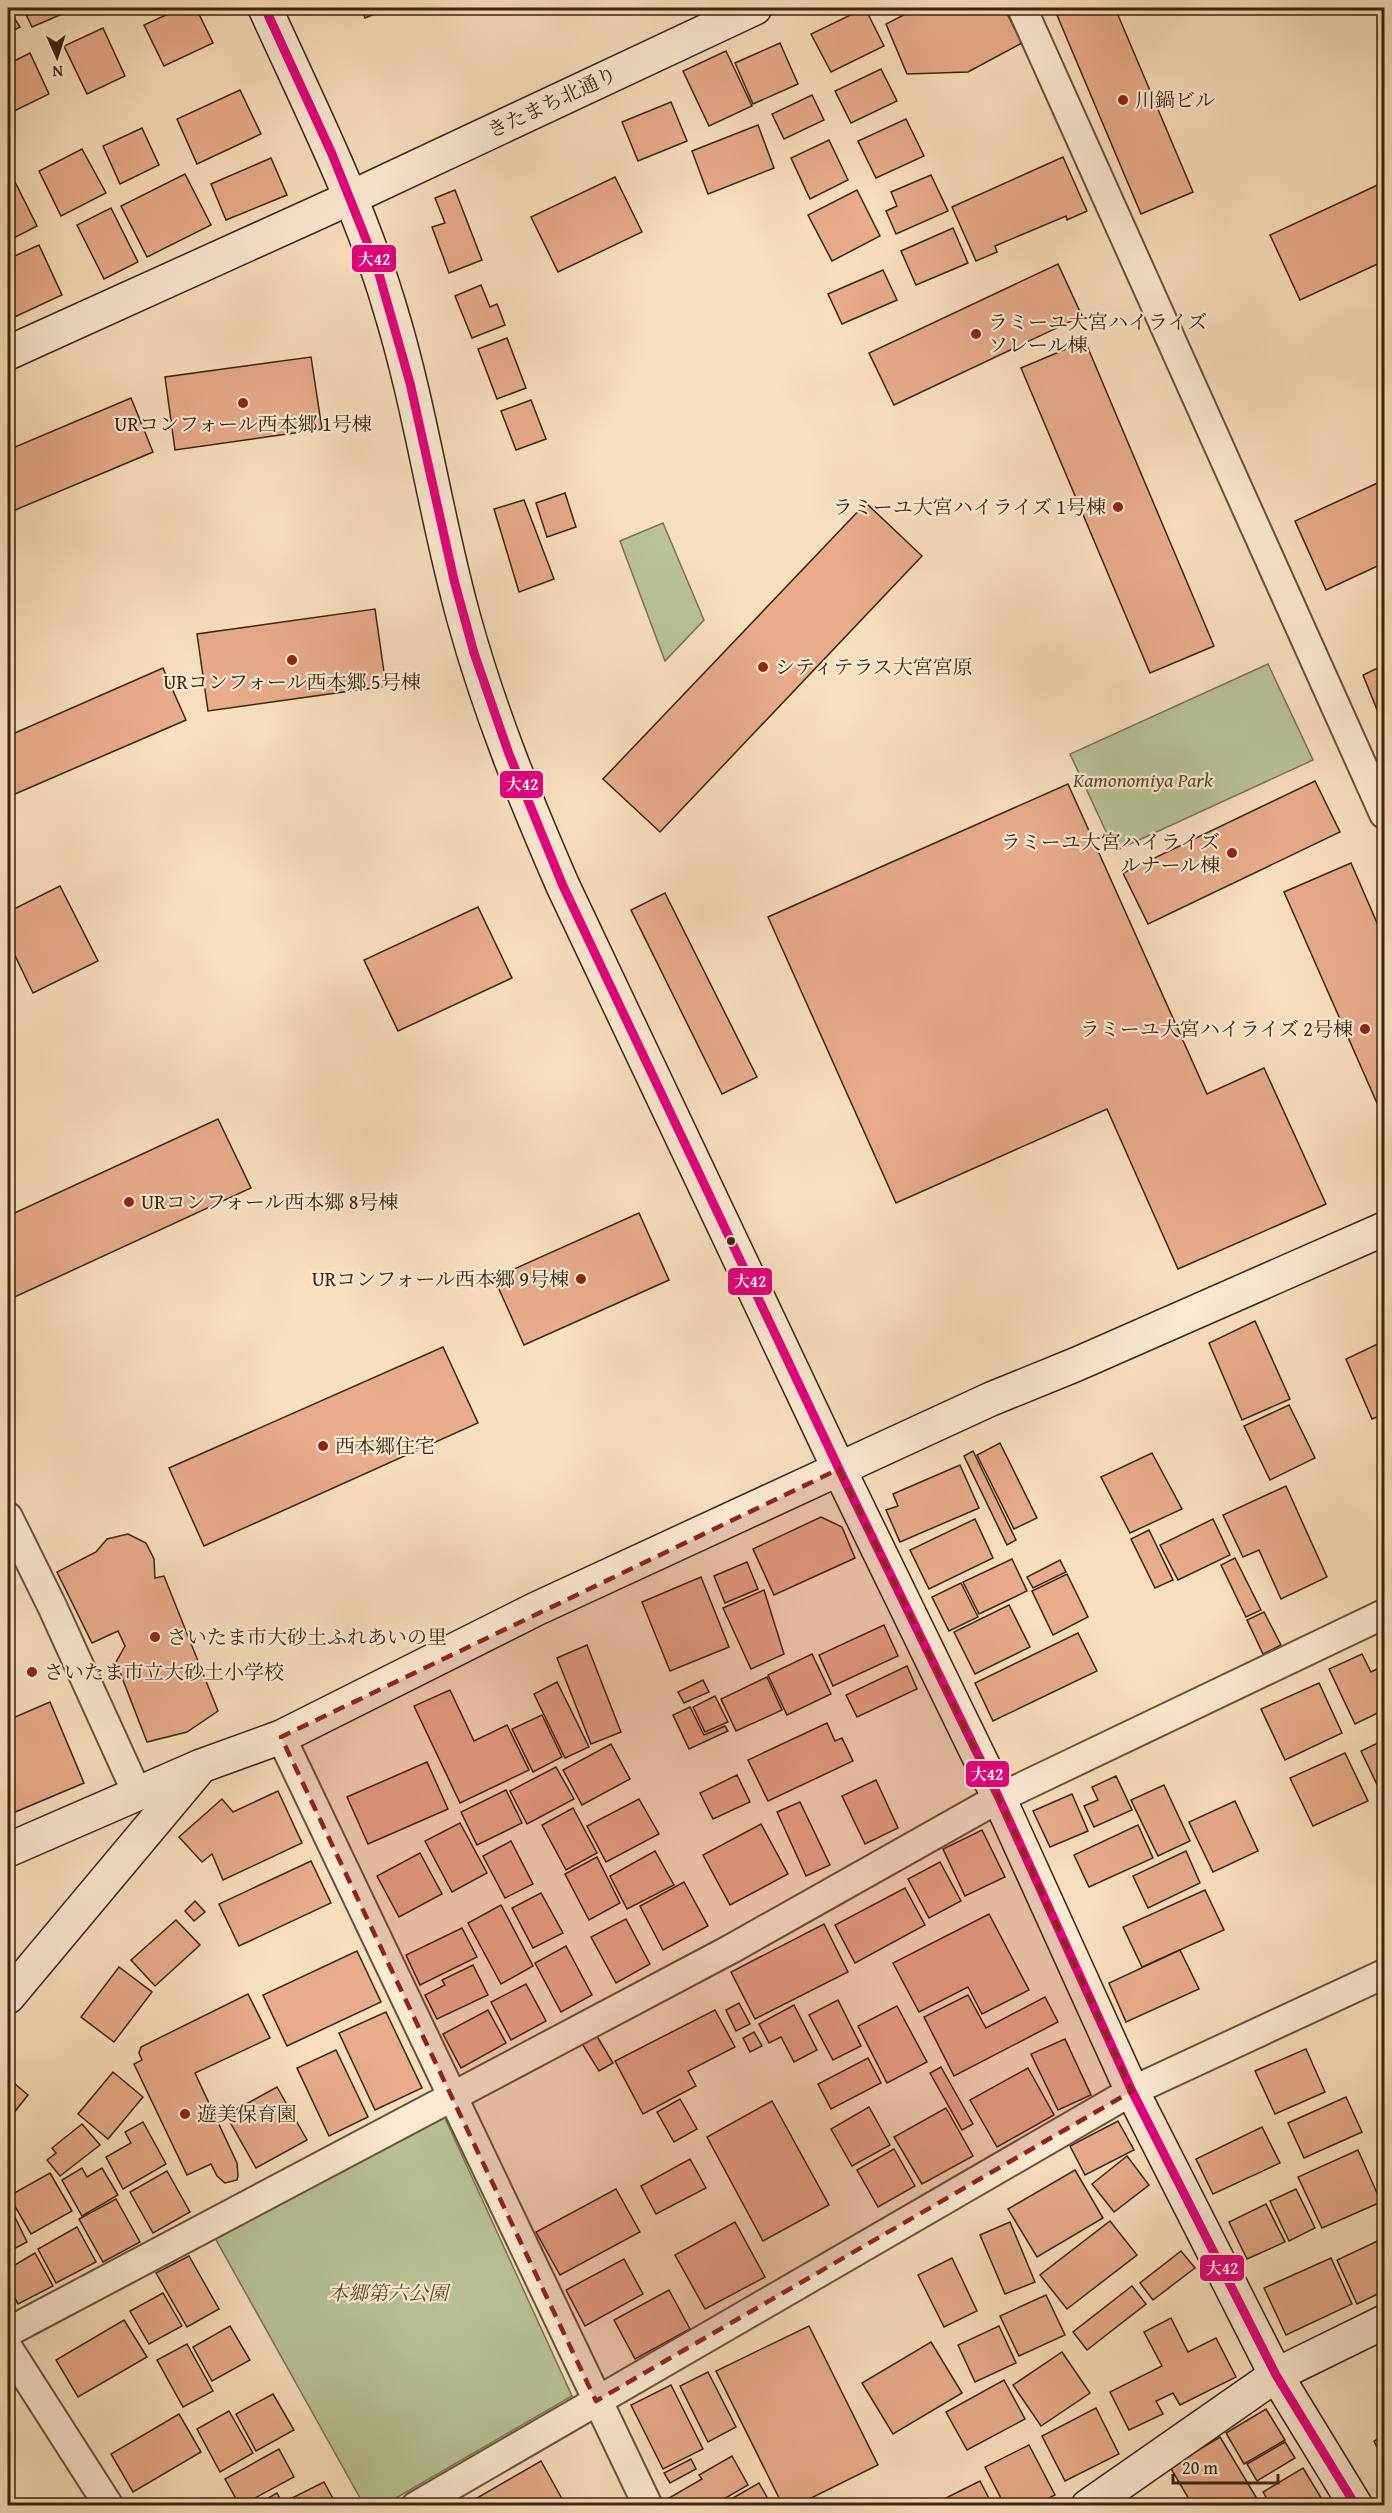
<svg xmlns="http://www.w3.org/2000/svg" width="1392" height="2513" font-family="'Gentium Book Plus','Noto Serif JP',serif">
<style>
.green{fill:#b8c395;stroke:#787452;stroke-width:1.5}
.building{fill:#e9ab88;stroke:#38260e;stroke-width:1.5}
.lines{fill:none;stroke-linecap:round;stroke-linejoin:round}
.street-casing{stroke:#68543a;stroke-width:32}
.secondary-casing{stroke:#38260e;stroke-width:36}
.street{stroke:#faead3;stroke-width:28}
.secondary{stroke:#faead3;stroke-width:33}
.bus-1-casing{stroke:#faead3;stroke-width:14}
.bus-1{stroke:#e5007d;stroke-width:9}
.marked{fill:#8f2418;fill-opacity:0.2;stroke:#8f2418;stroke-width:4.5;stroke-dasharray:12 8;stroke-linejoin:round}
.poi-dot{fill:#8f2418;stroke:#faead3;stroke-width:2}
.bus-dot{fill:#38260e;stroke:#faead3;stroke-width:2}
.labels{text-anchor:middle;stroke-width:4.5;stroke-linejoin:round;paint-order:stroke}
.poi-label{font-size:20px;fill:#38260e;stroke:#faead3;text-anchor:start}
.street-label{font-size:20px;fill:#38260e;stroke:#faead3}
.park-label{font-size:20px;font-style:italic;fill:#584d30;stroke:#faead3}
.line-badge{stroke:#faead3;stroke-width:2}
.badge-label{font-size:16px;text-anchor:middle;font-weight:bold;fill:#fff}
</style>
<rect width="100%" height="100%" fill="#f8dfbc"/>
<filter id="stains"><feTurbulence type="fractalNoise" baseFrequency=".00333" numOctaves="4"/><feColorMatrix values="0 0 0 0 .2 0 0 0 0 .09 0 0 0 0 .02 0 0 0 .5 -.17"/></filter>
<radialGradient id="worn" r=".72"><stop offset=".6" stop-color="#630" stop-opacity="0"/><stop offset="1" stop-color="#630" stop-opacity=".3"/></radialGradient>
<!-- green -->
<g class="green">
<path d="M663,523l41,97 -39,41 -45,-120z"/>
<path d="M1268,664l45,96 -198,91 -45,-97z"/>
<path d="M444,2116l128,280 -188,109h-20l-149,-267z"/>
</g>
<!-- building -->
<g class="building">
<path d="M8,8l12,19 -12,6z"/>
<path d="M23,8h53l-44,19z"/>
<path d="M181,8h15l17,35 -49,23 -20,-41z"/>
<path d="M361,8h28l-24,10z"/>
<path d="M865,8l19,38 -53,26 -20,-38z"/>
<path d="M917,8h87l18,35 -54,29 -61,2 -21,-50z"/>
<path d="M1054,8h61l78,184 -52,22z"/>
<path d="M103,28l22,48 -38,18 -23,-48z"/>
<path d="M780,43l18,41 -45,20 -18,-41z"/>
<path d="M726,51l26,55 -43,20 -26,-55z"/>
<path d="M30,53l19,41 -41,20v-50z"/>
<path d="M881,69l16,32 -46,22 -16,-32z"/>
<path d="M240,90l21,44 -64,30 -20,-45z"/>
<path d="M812,95l12,25 -40,19 -12,-25z"/>
<path d="M671,102l16,39 -49,20 -16,-39z"/>
<path d="M906,119l18,37 -48,22 -18,-37z"/>
<path d="M758,125l16,43 -66,26 -16,-43z"/>
<path d="M142,128l17,37 -39,19 -17,-38z"/>
<path d="M829,140l19,40 -38,19 -19,-41z"/>
<path d="M82,149l24,44 -45,23 -22,-45z"/>
<path d="M1063,157l24,54 -20,9 -1,-4 -71,30 2,6 -21,9 -24,-54z"/>
<path d="M271,158l16,37 -61,25 -15,-36z"/>
<path d="M9,170l28,56 -29,15v-70z"/>
<path d="M185,174l26,51 -64,32 -26,-51z"/>
<path d="M931,175l17,36 -52,23 -10,-23 11,-5 -6,-14z"/>
<path d="M615,177l27,55 -84,40 -27,-55z"/>
<path d="M1384,182v79l-84,39 -30,-65z"/>
<path d="M455,190l27,70 -33,13 -17,-46 13,-4 -10,-25z"/>
<path d="M857,190l23,46 -48,25 -24,-46z"/>
<path d="M111,208l27,54 -34,17 -27,-54z"/>
<path d="M953,228l15,35 -52,22 -15,-34z"/>
<path d="M39,245l23,50 -54,25v-61z"/>
<path d="M1058,264l24,52 -188,89 -25,-52z"/>
<path d="M883,270l14,30 -55,24 -14,-30z"/>
<path d="M481,285l9,22 7,-3 8,21 -33,13 -17,-42z"/>
<path d="M507,338l19,50 -29,11 -19,-50z"/>
<path d="M1085,341l129,305 -64,27 -129,-305z"/>
<path d="M311,357l11,72 -147,21 -10,-73z"/>
<path d="M131,398l22,54 -145,61v-63z"/>
<path d="M531,400l15,39 -30,11 -15,-39z"/>
<path d="M1384,480v83l-58,27 -31,-69z"/>
<path d="M565,493l11,34 -29,10 -11,-34z"/>
<path d="M524,500l30,79 -35,13 -25,-83z"/>
<path d="M866,503l56,53 -262,276 -57,-53z"/>
<path d="M375,609l11,77 -178,25 -11,-77z"/>
<path d="M1384,665v62l-21,-52z"/>
<path d="M163,668l23,52 -178,77v-61z"/>
<path d="M1315,781l25,51 -192,92 -25,-51z"/>
<path d="M1068,784l139,310 57,-26 62,136 -148,65 -71,-160 -211,94 -128,-286z"/>
<path d="M1351,863l33,76v180l-100,-227z"/>
<path d="M60,886l38,75 -65,32 -25,-52v-29z"/>
<path d="M665,893l92,184 -35,17 -91,-184z"/>
<path d="M478,907l34,71 -114,53 -34,-71z"/>
<path d="M218,1119l33,69 -243,112v-84z"/>
<path d="M639,1213l30,67 -145,65 -30,-67z"/>
<path d="M1255,1321l35,78 -48,21 -33,-77z"/>
<path d="M1384,1341v73l-12,5 -26,-60z"/>
<path d="M443,1347l35,76 -274,123 -35,-78z"/>
<path d="M1289,1405l26,53 -45,22 -26,-54z"/>
<path d="M1000,1443l37,75 -23,11 -37,-74z"/>
<path d="M973,1451l43,89 -9,5 -43,-89z"/>
<path d="M1152,1453l30,56 -52,24 -29,-56z"/>
<path d="M960,1465l19,43 -79,34 -14,-32 12,-4 -5,-12z"/>
<path d="M1286,1486l41,91 -46,22 -22,-49 -16,7 -20,-42z"/>
<path d="M821,1517l21,10 13,31 -81,37 -21,-46z"/>
<path d="M975,1519l18,39 -64,31 -19,-39z"/>
<path d="M1213,1519l17,36 -52,25 -18,-35z"/>
<path d="M1149,1530l24,50 -18,8 -24,-49z"/>
<path d="M128,1534l18,9 8,16 1,19 9,-2 54,135 -31,21 -40,10 -31,-80 9,-16 -7,-15 -26,12 -35,-71 39,-20 11,-13z"/>
<path d="M1235,1558l26,52 -15,7 -25,-52z"/>
<path d="M1012,1559l15,32 -48,23 -16,-32z"/>
<path d="M1060,1560l6,12 -33,16 -6,-11z"/>
<path d="M747,1562l11,27 -33,14 -11,-27z"/>
<path d="M1067,1574l21,43 -35,18 -21,-44z"/>
<path d="M701,1577l28,70 -59,24 -28,-69z"/>
<path d="M961,1583l17,34 -29,14 -17,-34z"/>
<path d="M764,1590l20,64 -33,15 -28,-61z"/>
<path d="M1009,1605l21,42 -55,27 -21,-42z"/>
<path d="M1264,1612l17,33 -18,9 -16,-34z"/>
<path d="M884,1625l14,31 -65,30 -14,-31z"/>
<path d="M1078,1633l19,38 -104,50 -18,-38z"/>
<path d="M587,1645l34,87 -30,12 -34,-86z"/>
<path d="M812,1654l19,40 -44,21 -19,-40z"/>
<path d="M1362,1654l9,18 8,-4 5,11v31l-29,14 -26,-55z"/>
<path d="M907,1666l10,23 -60,28 -11,-22z"/>
<path d="M767,1677l15,33 -46,21 -15,-32z"/>
<path d="M703,1680l6,12 -25,11 -6,-11z"/>
<path d="M557,1682l32,65 -24,11 -31,-64z"/>
<path d="M1319,1683l23,50 -57,27 -24,-51z"/>
<path d="M450,1690l24,51 33,-16 22,45 -69,33 -46,-97z"/>
<path d="M715,1696l13,26 -23,10 -12,-25z"/>
<path d="M50,1702l34,81 -76,32v-95z"/>
<path d="M690,1707l14,28 21,-9 3,5 -39,18 -16,-34z"/>
<path d="M542,1715l20,42 -29,15 -21,-43z"/>
<path d="M827,1723l8,18 7,-3 11,23 -85,40 -20,-41z"/>
<path d="M1384,1740v54l-2,1 -21,-44z"/>
<path d="M611,1744l19,35 -48,26 -19,-35z"/>
<path d="M1345,1753l23,48 -55,25 -23,-48z"/>
<path d="M427,1762l21,47 -80,35 -21,-47z"/>
<path d="M556,1767l18,32 -47,25 -17,-33z"/>
<path d="M737,1775l13,27 -37,17 -13,-26z"/>
<path d="M1116,1776l16,34 -38,17 -10,-21 14,-6 -6,-13z"/>
<path d="M876,1780l22,48 -33,16 -23,-48z"/>
<path d="M1164,1785l26,56 -32,15 -27,-56z"/>
<path d="M506,1790l16,33 -45,22 -16,-33z"/>
<path d="M278,1791l24,52 -79,37 -11,-26 -10,8 -23,-25 43,-38 11,13z"/>
<path d="M1072,1794l16,37 -38,16 -17,-36z"/>
<path d="M639,1799l20,35 -53,28 -19,-36z"/>
<path d="M1235,1801l23,50 -45,21 -24,-50z"/>
<path d="M800,1802l30,63 -24,11 -29,-64z"/>
<path d="M573,1808l24,45 -31,17 -24,-45z"/>
<path d="M460,1823l27,50 -35,19 -27,-51z"/>
<path d="M761,1824l27,50 -58,31 -27,-50z"/>
<path d="M1138,1825l15,33 -64,29 -15,-32z"/>
<path d="M982,1830l23,47 -40,19 -22,-47z"/>
<path d="M511,1841l22,43 -28,14 -22,-42z"/>
<path d="M655,1851l19,34 -47,24 -17,-33z"/>
<path d="M1186,1851l14,32 -52,25 -15,-32z"/>
<path d="M420,1853l22,41 -43,23 -22,-41z"/>
<path d="M597,1857l23,46 -31,17 -24,-46z"/>
<path d="M311,1861l20,42 -92,43 -20,-42z"/>
<path d="M940,1862l21,39 -32,17 -21,-39z"/>
<path d="M684,1882l24,44 -45,24 -23,-44z"/>
<path d="M905,1888l20,37 -70,38 -20,-38z"/>
<path d="M1205,1890l19,40 -82,37 -19,-40z"/>
<path d="M541,1893l22,40 -30,15 -21,-40z"/>
<path d="M195,1901l10,11 -11,9 -9,-10z"/>
<path d="M501,1905l32,61 -32,18 -33,-61z"/>
<path d="M989,1914l40,76 -47,24 -14,-27 -49,25 -26,-49z"/>
<path d="M626,1919l24,45 -34,19 -25,-46z"/>
<path d="M176,1920l24,25 -45,41 -24,-26z"/>
<path d="M824,1924l24,48 -93,47 -24,-47z"/>
<path d="M462,1928l15,29 -57,28 -14,-30z"/>
<path d="M566,1946l26,49 -31,17 -26,-49z"/>
<path d="M1180,1950l19,39 -73,33 -17,-39z"/>
<path d="M357,1951l24,51 -94,44 -24,-51z"/>
<path d="M473,1965l15,30 -51,24 -12,-24 20,-10 -3,-5z"/>
<path d="M119,1967l33,25 -38,50 -33,-25z"/>
<path d="M526,1984l20,37 -35,19 -20,-38z"/>
<path d="M248,1994l22,44 -75,35 42,90 1,13 -1,4 -12,3 -8,-7 -6,-12 -24,11 -53,-111 8,-4 -3,-7 2,-6z"/>
<path d="M968,1995l18,33 59,-31 13,25 -104,54 -30,-59z"/>
<path d="M838,2000l23,46 -28,14 -24,-45z"/>
<path d="M739,2003l11,21 -14,7 -10,-21z"/>
<path d="M794,2005l23,45 -23,12 -13,-25 -12,6 -10,-19z"/>
<path d="M897,2006l30,56 -40,21 -29,-57z"/>
<path d="M488,2010l18,33 -45,25 -18,-34z"/>
<path d="M715,2010l20,37 -47,24 8,15 -53,28 -28,-53z"/>
<path d="M386,2012l36,76 -47,22 -36,-77z"/>
<path d="M754,2032l8,14 -12,6 -7,-14z"/>
<path d="M595,2033l18,30 -14,8 -18,-29z"/>
<path d="M1065,2039l26,56 -33,15 -27,-56z"/>
<path d="M1306,2049l19,43 -50,22 -20,-43z"/>
<path d="M336,2050l32,67 -39,19 -32,-68z"/>
<path d="M868,2058l13,25 -50,26 -13,-25z"/>
<path d="M941,2067l32,57 -11,6 -32,-57z"/>
<path d="M1028,2068l26,47 -57,32 -27,-47z"/>
<path d="M113,2072l30,25 -35,42 -30,-25z"/>
<path d="M8,2078l20,17 -20,25z"/>
<path d="M277,2087l30,53 -51,28 -30,-53z"/>
<path d="M1346,2097l16,35 -58,26 -16,-35z"/>
<path d="M680,2099l17,30 -23,13 -17,-30z"/>
<path d="M772,2101l57,104 -66,36 -56,-104z"/>
<path d="M869,2107l21,38 -38,21 -21,-37z"/>
<path d="M946,2108l27,48 -51,28 -28,-47z"/>
<path d="M1118,2121l16,29 -49,25 -15,-29z"/>
<path d="M143,2122l23,42 -43,25 -17,-32 25,-14 -6,-11z"/>
<path d="M82,2124l18,21 -40,31 -13,-16 9,-7 -4,-5z"/>
<path d="M1262,2127l18,36 -67,31 -17,-35z"/>
<path d="M894,2149l21,37 -37,21 -21,-37z"/>
<path d="M1358,2150l23,52 -59,26 -24,-51z"/>
<path d="M1127,2156l22,29 -35,27 -22,-28z"/>
<path d="M690,2159l16,29 -50,26 -15,-28z"/>
<path d="M82,2168l5,9 15,-9 16,27 -36,21 -20,-36z"/>
<path d="M1075,2170l28,48 -66,39 -29,-48z"/>
<path d="M167,2171l23,41 -37,21 -23,-41z"/>
<path d="M50,2173l22,38 -41,23 -22,-38z"/>
<path d="M616,2189l24,43 -80,43 -24,-43z"/>
<path d="M1296,2189l19,39 -26,13 -19,-40z"/>
<path d="M116,2199l24,43 -37,20 -24,-43z"/>
<path d="M8,2203l19,39 -19,10z"/>
<path d="M1266,2204l19,38 -38,17 -18,-37z"/>
<path d="M1110,2221l27,34 -70,54 -27,-34z"/>
<path d="M735,2222l30,55 -60,32 -30,-54z"/>
<path d="M1010,2222l25,60 -30,12 -25,-59z"/>
<path d="M77,2227l19,35 -40,21 -18,-34z"/>
<path d="M1384,2238v53l-27,13 -20,-44z"/>
<path d="M1181,2251l14,17 -42,32 -13,-17z"/>
<path d="M35,2253l18,33 -35,18 -10,-19v-16z"/>
<path d="M189,2256l30,53 -32,18 -31,-54z"/>
<path d="M952,2258l25,53 -33,16 -26,-52z"/>
<path d="M1331,2258l21,46 -66,31 -22,-47z"/>
<path d="M624,2259l19,35 -58,32 -19,-36z"/>
<path d="M1132,2286l14,18 -59,46 -14,-18z"/>
<path d="M669,2290l21,39 -55,30 -21,-39z"/>
<path d="M163,2293l19,33 -33,18 -19,-33z"/>
<path d="M1046,2295l19,40 -46,21 -19,-40z"/>
<path d="M1171,2318l17,34 28,-14 20,39 -56,28 -7,-12 -17,8 7,13 -34,16 -19,-38 52,-26 -18,-34z"/>
<path d="M124,2320l23,37 -69,40 -22,-37z"/>
<path d="M230,2326l20,34 -38,21 -19,-34z"/>
<path d="M809,2326l69,139 -83,41h-12l-67,-135z"/>
<path d="M999,2326l17,37 -41,19 -17,-37z"/>
<path d="M931,2342l31,51 -69,41 -31,-51z"/>
<path d="M187,2344l26,47 -30,16 -26,-47z"/>
<path d="M1062,2352l28,41 -49,33 -28,-41z"/>
<path d="M708,2372l28,55 -28,15 -28,-56z"/>
<path d="M1004,2380l21,39 -58,31 -21,-38z"/>
<path d="M671,2385l32,64 -40,20 -32,-64z"/>
<path d="M273,2394l21,36 -38,21 -20,-37z"/>
<path d="M1096,2408l23,46 -54,27 -23,-45z"/>
<path d="M1266,2409l19,31 -41,24 -18,-31z"/>
<path d="M229,2411l24,42 -33,19 -23,-43z"/>
<path d="M179,2414l22,38 -68,40 -22,-38z"/>
<path d="M1384,2435v28l-10,-22z"/>
<path d="M1220,2437l36,60 -14,9h-49l-23,-39z"/>
<path d="M1285,2442l10,16 -38,23 -10,-17z"/>
<path d="M1029,2445l26,50 -22,11h-28l-20,-39z"/>
<path d="M279,2449l15,28 -54,29 -15,-27z"/>
<path d="M732,2456l16,29 -36,21h-39l-4,-8 33,-19 -3,-4z"/>
<path d="M691,2459l5,10 -26,14 -6,-10z"/>
<path d="M541,2461l25,45h-101v-1z"/>
<path d="M1303,2468l23,38h-55l-8,-14z"/>
<path d="M980,2481l13,25h-63z"/>
<path d="M324,2482l13,24h-49l-2,-5z"/>
<path d="M759,2483l9,16 -10,7h-39z"/>
<path d="M277,2493l7,13h-30z"/>
</g>
<g class="lines">
<!-- street casing -->
<g class="street-casing">
<g id="street">
<path d="M1022,8l362,806"/>
<path d="M8,1517l44,89 85,187"/>
<path d="M281,1737l367,769"/>
<path d="M8,2332l723,-383 268,-151 385,-184"/>
<path d="M8,2348l101,158"/>
<path d="M416,2506l716,-415 252,-117"/>
</g>
</g>
<!-- secondary casing -->
<g class="secondary-casing">
<g id="secondary">
<path d="M265,8c43,95 94,196 124,297 32,103 46,210 75,314 25,91 61,180 99,267l276,583 160,329 133,293 144,284 80,131"/>
<path d="M8,353l342,-155 405,-190"/>
<path d="M8,1850l193,-84 80,-29 255,-128 303,-140 152,-70 86,-35 307,-135"/>
<path d="M8,1997l189,-226"/>
<path d="M1088,2506l188,-131 108,-53"/>
</g>
</g>
<!-- street -->
<use href="#street" class="street"/>
<!-- secondary -->
<use href="#secondary" class="secondary"/>
<!-- bus-1 casing -->
<g class="bus-1-casing">
<path id="bus-1" d="M265,8l67,146 45,113 33,116 44,197 20,73 35,101 54,132 276,583 160,329 133,293 144,284 80,131"/>
</g>
<!-- bus-1 -->
<use href="#bus-1" class="bus-1"/>
</g>
<!-- marked area -->
<path class="marked" d="M839,1469l160,329 133,293 -536,310 -315,-664z"/>
<!-- markers -->
<g class="poi-dot">
<circle cx="1123" cy="100" r="6"/>
<circle cx="976" cy="334" r="6"/>
<circle cx="243" cy="403" r="6"/>
<circle cx="1118" cy="507" r="6"/>
<circle cx="292" cy="660" r="6"/>
<circle cx="763" cy="667" r="6"/>
<circle cx="1232" cy="853" r="6"/>
<circle cx="1365" cy="1029" r="6"/>
<circle cx="129" cy="1202" r="6"/>
<circle cx="581" cy="1279" r="6"/>
<circle cx="323" cy="1446" r="6"/>
<circle cx="155" cy="1637" r="6"/>
<circle cx="32" cy="1672" r="6"/>
<circle cx="185" cy="2114" r="6"/>
</g>
<circle class="bus-dot" cx="731" cy="1241" r="5"/>
<g class="labels">
<!-- poi labels -->
<g class="poi-label">
<text x="1135" y="107">川鍋ビル</text>
<text x="988" y="329">ラミーユ大宮ハイライズ<tspan x="988" dy="23">ソレール棟</tspan></text>
<text x="243" y="431" text-anchor="middle">URコンフォール西本郷 1号棟</text>
<text x="1106" y="514" text-anchor="end">ラミーユ大宮ハイライズ 1号棟</text>
<text x="775" y="674">シティテラス大宮宮原</text>
<text x="292" y="689" text-anchor="middle">URコンフォール西本郷 5号棟</text>
<text x="1220" y="849" text-anchor="end">ラミーユ大宮ハイライズ<tspan x="1220" dy="23">ルナール棟</tspan></text>
<text x="1353" y="1036" text-anchor="end">ラミーユ大宮ハイライズ 2号棟</text>
<text x="141" y="1209">URコンフォール西本郷 8号棟</text>
<text x="569" y="1286" text-anchor="end">URコンフォール西本郷 9号棟</text>
<text x="335" y="1453">西本郷住宅</text>
<text x="167" y="1644">さいたま市大砂土ふれあいの里</text>
<text x="44" y="1679">さいたま市立大砂土小学校</text>
<text x="197" y="2121">遊美保育園</text>
</g>
<!-- street labels -->
<g class="street-label">
<text transform="translate(552 102) rotate(-25)" y="7">きたまち北通り</text>
</g>
<!-- park labels -->
<g class="park-label">
<text x="1143" y="787">Kamonomiya Park</text>
<text x="388" y="2300">本郷第六公園</text>
</g>
</g>
<g class="line-badge">
<rect x="351" y="244" width="46" height="29" rx="6" fill="#e5007d"/>
<rect x="499" y="770" width="45" height="29" rx="6" fill="#e5007d"/>
<rect x="727" y="1267" width="46" height="29" rx="6" fill="#e5007d"/>
<rect x="965" y="1760" width="45" height="28" rx="6" fill="#e5007d"/>
<rect x="1199" y="2254" width="46" height="28" rx="6" fill="#e5007d"/>
</g>
<g class="badge-label">
<text x="374" y="265">大42</text>
<text x="522" y="790">大42</text>
<text x="750" y="1287">大42</text>
<text x="987" y="1780">大42</text>
<text x="1222" y="2274">大42</text>
</g>
<!-- margin -->
<rect width="1392" height="2513" fill="none" stroke="#f8dfbc" stroke-width="30"/>
<rect x="9" y="9" width="1374" height="2495" fill="none" stroke="#38260e" stroke-width="3"/>
<rect x="15" y="15" width="1362" height="2483" fill="none" stroke="#38260e" stroke-width="1.5"/>
<!-- north arrow -->
<g transform="translate(57 57) rotate(177)" stroke="#faead3" stroke-width="4.5" paint-order="stroke">
<path d="M0-4.5L10 22L0 15L-10 22Z" fill="#38260e"/>
<text y="-9" font-size="16" font-weight="bold" text-anchor="middle" fill="#38260e">N</text>
</g>
<!-- scale -->
<path d="M1173 2474v9h105v-9" fill="none" stroke="#38260e" stroke-width="3"/>
<text x="1182" y="2474" font-size="18" fill="#38260e" stroke="#faead3" stroke-width="4.5" paint-order="stroke">20 m</text>
<rect width="100%" height="100%" filter="url(#stains)"/>
<rect width="100%" height="100%" fill="url(#worn)"/>
</svg>
